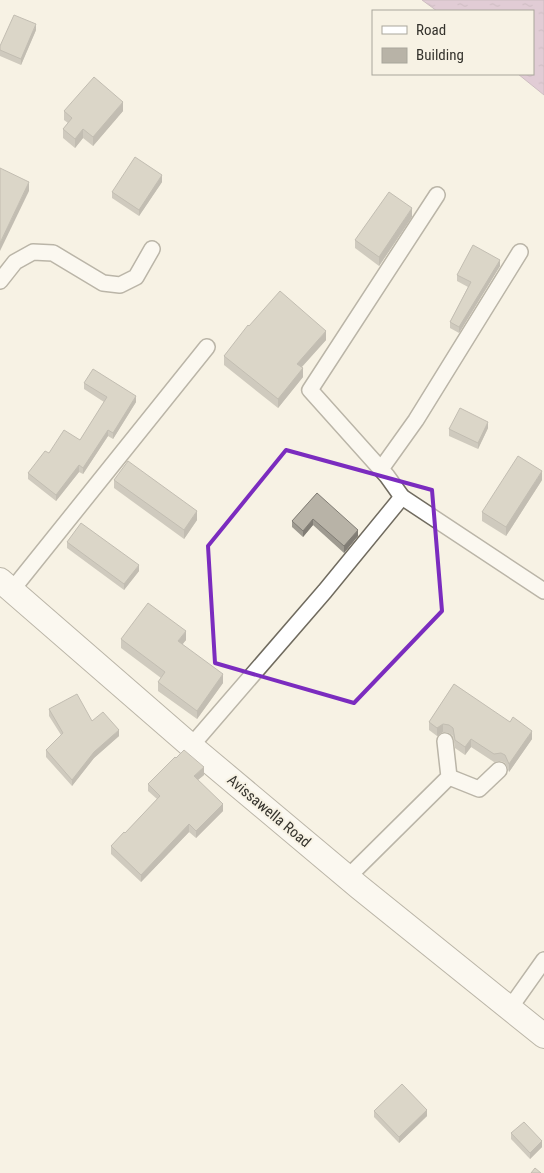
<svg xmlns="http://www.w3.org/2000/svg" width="544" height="1173" font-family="'Roboto Condensed',sans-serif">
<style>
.water{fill:url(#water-ripples);stroke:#9a7e97}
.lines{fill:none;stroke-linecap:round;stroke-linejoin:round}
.street-casing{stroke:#706b5f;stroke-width:18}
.primary-casing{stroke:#706b5f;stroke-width:26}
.street{stroke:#fff;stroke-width:15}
.primary{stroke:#fff;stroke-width:24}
.wall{fill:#9e9a90}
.shaded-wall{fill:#817d75}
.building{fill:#b8b3a7;stroke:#817d75}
.marked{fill:none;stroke:#7b2cbf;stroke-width:4;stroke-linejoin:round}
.labels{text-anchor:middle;stroke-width:4;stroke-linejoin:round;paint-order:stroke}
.street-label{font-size:15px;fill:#35332d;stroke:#f7f2e4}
</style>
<defs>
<pattern id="water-ripples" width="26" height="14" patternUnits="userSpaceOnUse" patternTransform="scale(1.25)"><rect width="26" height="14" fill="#c69ec4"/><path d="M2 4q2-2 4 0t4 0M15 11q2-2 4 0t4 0" fill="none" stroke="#a281a0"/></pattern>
</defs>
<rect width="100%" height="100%" fill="#f7f2e4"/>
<!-- water -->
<path class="water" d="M422,0h122v95l-26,-21h15v-63h-96z"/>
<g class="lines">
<!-- street casing -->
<g class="street-casing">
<g id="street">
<path d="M437,195l-127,195 77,86 15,21 142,94"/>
<path d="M0,281l15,-19 18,-10 20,1 50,30 17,2 16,-8 16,-28"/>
<path d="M381,469l35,-49 104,-168"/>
<path d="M12,590l195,-243"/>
<path d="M191,746l134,-155 77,-94"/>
<path d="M449,777l30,12 20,-19"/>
<path d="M348,877l101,-100 -4,-36"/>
<path d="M510,1008l34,-48"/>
</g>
</g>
<!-- primary casing -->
<g class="primary-casing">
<path id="primary" d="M0,580l191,166 168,141 185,149"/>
</g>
<!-- street -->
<use href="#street" class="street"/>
<!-- primary -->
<use href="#primary" class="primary"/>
</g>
<!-- wall -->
<g class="wall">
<path d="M36,30l-15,35 -21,-9v-10z"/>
<path d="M64,111h59l-30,35 -10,-8 -8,10 -12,-10v-9l5,-6 -4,-3z"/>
<path d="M162,182l-23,34 -27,-18v-6z"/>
<path d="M412,217l-33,49 -24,-18v-8z"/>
<path d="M500,266l-41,67 -9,-5v-6l18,-35 -11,-6v-6z"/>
<path d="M249,326l77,14 -24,27 1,10 -25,31 -54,-43v-9z"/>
<path d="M84,383l52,19 -23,37 -5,-3 -25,38 -4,-2 -23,29 -28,-22v-6l21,-20 31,-13 24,-38 -20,-13z"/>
<path d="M488,428l-10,21 -29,-13v-7z"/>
<path d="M114,480l83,40 -13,19 -70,-51z"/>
<path d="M542,480l-36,56 -24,-15v-9z"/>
<path d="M317,493l41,43 -14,17 -31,-28 -10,12 -11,-10v-6z"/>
<path d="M67,542l72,29 -15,19 -57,-42z"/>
<path d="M121,639l65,1 -4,4 41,39 -26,36 -39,-28v-9l3,-4 -40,-30z"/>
<path d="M454,684l78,55 -23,33 -4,-9 -4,-2 -7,1 -23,-15 -6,8 -10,-7 -2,-12 -4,-3 -6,-1 -6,4 -8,-6v-8z"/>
<path d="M49,709l43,12 27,15 -25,22 -22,28 -26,-29v-7l15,-15 -12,-19z"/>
<path d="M204,775l-6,5 25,31 -27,27 -7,-6 -48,50 -30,-28v-8l14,-13 32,-34 -9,-8v-7z"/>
<path d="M374,1111l53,5 -28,27 -25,-26z"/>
<path d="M511,1133l31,14 -12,12 -19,-20z"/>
</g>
<!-- shaded-wall -->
<g class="shaded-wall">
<path d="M36,24v6l-15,35v-6z"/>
<path d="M123,102v9l-30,35v-9z"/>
<path d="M83,129v9l-8,10v-9z"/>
<path d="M162,175v7l-23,34v-6z"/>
<path d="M29,182v9l-29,60v-8z"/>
<path d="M412,208v9l-33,49v-9z"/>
<path d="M500,260v6l-41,67v-6z"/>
<path d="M326,331v9l-29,32v-8z"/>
<path d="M303,368v9l-25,31v-9z"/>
<path d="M136,396v6l-23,37v-6z"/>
<path d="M488,422v6l-10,21v-6z"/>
<path d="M108,430v6l-25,38v-6z"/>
<path d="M79,465v7l-23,29v-6z"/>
<path d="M542,471v9l-36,56v-9z"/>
<path d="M197,511v9l-13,19v-9z"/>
<path d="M313,519v6l-10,12v-6z"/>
<path d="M358,530v6l-14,17v-7z"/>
<path d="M139,565v6l-15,19v-6z"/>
<path d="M186,631v9l-8,10v-9z"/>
<path d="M223,674v9l-26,36v-8z"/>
<path d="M443,724v8l-6,4v-8z"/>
<path d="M119,730v6l-25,22 -22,28v-6l22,-28z"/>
<path d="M532,731v8l-23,33v-8z"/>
<path d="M471,739v8l-6,8v-8z"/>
<path d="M204,767v8l-10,8v-7z"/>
<path d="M223,804v7l-27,27v-7z"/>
<path d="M189,824v8l-48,50v-7z"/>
<path d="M427,1110v6l-28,27v-6z"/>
<path d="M542,1141v6l-12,12v-6z"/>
</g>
<!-- building -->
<g class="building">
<path d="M14,15l22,9 -15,35 -21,-9v-4z"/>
<path d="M94,77l29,25 -30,35 -10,-8 -8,10 -12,-10 9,-11 -8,-7z"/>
<path d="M135,157l27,18 -23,35 -27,-18z"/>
<path d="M0,168l29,14 -29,61z"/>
<path d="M389,192l23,16 -33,49 -24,-17z"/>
<path d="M473,245l27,15 -41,67 -9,-5 21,-40 -14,-7z"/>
<path d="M280,291l46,40 -29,33 6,4 -25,31 -54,-43 24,-31 1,1z"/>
<path d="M93,369l43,27 -23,37 -5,-3 -25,38 -4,-3 -23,30 -28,-22 17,-22 4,2 15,-23 16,10 27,-43 -23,-14z"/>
<path d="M460,408l28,14 -10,21 -29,-14z"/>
<path d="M518,456l24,15 -36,56 -24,-15z"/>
<path d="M128,461l69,50 -13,19 -70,-50z"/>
<path d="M317,493l41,37 -14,16 -31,-27 -10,12 -11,-10z"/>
<path d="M81,523l58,42 -15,19 -57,-42z"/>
<path d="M148,603l38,28 -8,10 45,33 -26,37 -39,-29 7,-10 -44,-33z"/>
<path d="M454,684l56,38 3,-5 19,14 -23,33 -4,-9 -4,-2 -7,1 -23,-15 -6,8 -10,-7 -2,-12 -4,-3 -6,-1 -6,4 -8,-6z"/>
<path d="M77,694l15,27 11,-9 16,18 -25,22 -22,28 -26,-30 17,-17 -14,-24z"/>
<path d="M184,750l20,17 -10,9 29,28 -27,27 -7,-7 -48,51 -30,-29 13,-14 1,1 35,-37 -12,-12 27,-27 1,1z"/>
<path d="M402,1084l25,26 -28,27 -25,-26z"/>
<path d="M524,1122l18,19 -12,12 -19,-20z"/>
<path d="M535,1168l6,5h-10z"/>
</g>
<!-- marked area -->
<path d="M0 0H544V1173H0ZM286,450l146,40 10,121 -88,92 -139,-40 -7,-117z" fill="#f7f2e4" fill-opacity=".55" fill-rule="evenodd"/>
<path class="marked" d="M286,450l146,40 10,121 -88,92 -139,-40 -7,-117z"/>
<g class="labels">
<!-- street labels -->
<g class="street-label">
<text transform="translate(269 811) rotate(40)" y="5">Avissawella Road</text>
</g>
</g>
<!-- legend -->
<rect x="372" y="10" width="162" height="65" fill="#f7f2e4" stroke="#a9a69b"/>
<rect x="382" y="26" width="25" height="8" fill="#ffffff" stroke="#a9a69b"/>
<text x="416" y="35" font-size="15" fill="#35332d">Road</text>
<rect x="382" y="48" width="25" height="15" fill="#b8b3a7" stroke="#a9a69b"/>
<text x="416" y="60" font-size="15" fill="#35332d">Building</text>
</svg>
